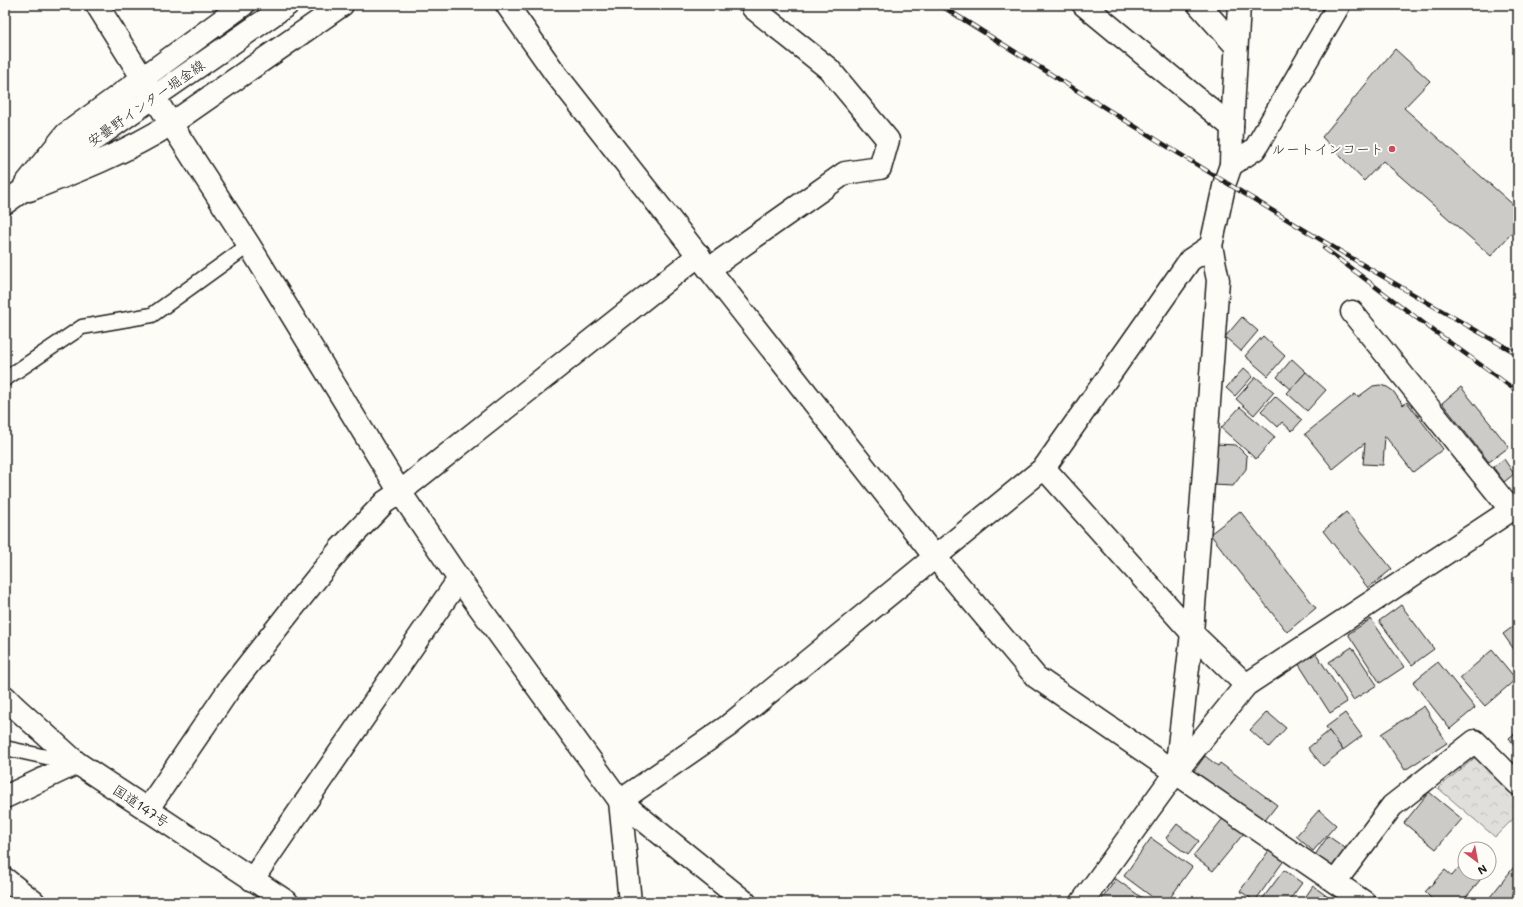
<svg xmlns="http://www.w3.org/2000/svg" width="1523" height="907" font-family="Mali,'Klee One',sans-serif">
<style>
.forest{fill:url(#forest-crowns);stroke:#7e7e7c}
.building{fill:#cccbc8;stroke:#1c1c1c}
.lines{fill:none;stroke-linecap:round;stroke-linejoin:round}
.lane-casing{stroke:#1c1c1c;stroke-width:17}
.street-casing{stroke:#1c1c1c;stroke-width:25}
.primary-casing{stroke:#1c1c1c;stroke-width:25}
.highway-casing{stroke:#1c1c1c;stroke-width:25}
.lane{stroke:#fdfcf7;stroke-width:14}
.street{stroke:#fdfcf7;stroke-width:22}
.primary{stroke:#fdfcf7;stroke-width:22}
.highway{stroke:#fdfcf7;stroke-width:22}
.rail-casing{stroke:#1c1c1c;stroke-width:4.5}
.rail{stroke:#fdfcf7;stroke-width:3;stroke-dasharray:9;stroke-linecap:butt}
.poi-dot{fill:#d1495b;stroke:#fdfcf7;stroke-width:1.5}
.labels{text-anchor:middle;stroke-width:4;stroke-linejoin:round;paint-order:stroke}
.street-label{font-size:14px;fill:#1c1c1c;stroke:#fdfcf7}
.poi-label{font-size:14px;fill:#1c1c1c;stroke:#fdfcf7;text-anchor:end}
</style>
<defs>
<pattern id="forest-crowns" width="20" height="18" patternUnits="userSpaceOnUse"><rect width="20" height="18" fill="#e0dfdb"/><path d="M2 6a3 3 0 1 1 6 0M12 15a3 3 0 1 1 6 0" fill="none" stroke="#c0bfbb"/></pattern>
</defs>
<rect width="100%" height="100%" fill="#fdfcf7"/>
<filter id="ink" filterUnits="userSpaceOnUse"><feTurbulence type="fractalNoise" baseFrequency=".025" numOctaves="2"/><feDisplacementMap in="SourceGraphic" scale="8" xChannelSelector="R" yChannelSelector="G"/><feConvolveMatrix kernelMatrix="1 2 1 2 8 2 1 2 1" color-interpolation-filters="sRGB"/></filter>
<g filter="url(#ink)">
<!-- forest -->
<path class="forest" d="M1477,756l41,40v18l-23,23 -57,-49z"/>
<!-- building -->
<g class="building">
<path d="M1395,49l35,32 -26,27 114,101v17l-27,30 -108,-95 -19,20 -42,-44z"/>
<path d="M1242,317l16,14 -17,20 -16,-14z"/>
<path d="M1263,336l22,20 -17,20 -23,-20z"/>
<path d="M1292,359l14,13 -15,17 -14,-12z"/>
<path d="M1244,368l9,8 -18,20 -9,-8z"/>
<path d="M1306,372l20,18 -19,21 -20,-18z"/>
<path d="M1256,377l18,15 -20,23 -18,-16z"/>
<path d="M1380,385l7,2 6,4 10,14 4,-3 36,47 -30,23 -28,-36 -2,29 -20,-1 2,-21 -32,26 -28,-35 50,-40 3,3 15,-11z"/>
<path d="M1461,387l48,60 -20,15 -47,-59z"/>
<path d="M1275,396l27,24 -10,11 -10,-9 -4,5 -17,-16z"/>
<path d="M1240,407l35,30 -19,22 -35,-31z"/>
<path d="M1216,444l20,1 11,11 -1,13 -13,17 -20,-1z"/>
<path d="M1504,459l10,15 -10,8 -11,-15z"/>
<path d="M1240,511l76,97 -29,24 -77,-98z"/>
<path d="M1346,512l46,57 -24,19 -45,-57z"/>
<path d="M1401,605l33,44 -22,16 -33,-44z"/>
<path d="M1371,619l33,48 -24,16 -32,-49z"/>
<path d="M1518,623v32l-15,-21z"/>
<path d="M1352,647l25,38 -24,15 -24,-38z"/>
<path d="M1492,650l24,29 -31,27 -25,-28z"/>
<path d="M1315,652l32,50 -17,11 -32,-50z"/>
<path d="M1438,662l37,46 -25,21 -37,-47z"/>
<path d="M1424,706l23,37 -42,27 -24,-36z"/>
<path d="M1267,712l19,16 -17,19 -19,-17z"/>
<path d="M1345,713l17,23 -19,14 -17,-23z"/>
<path d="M1329,731l14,19 -20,16 -15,-18z"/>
<path d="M1518,731v19l-9,-12z"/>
<path d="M1205,756l13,10 2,-3 57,42 -17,22 -69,-52z"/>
<path d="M1429,792l33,27 -26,30 -32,-26z"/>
<path d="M1319,810l17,15 -23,26 -17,-15z"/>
<path d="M1224,817l20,16 -31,38 -20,-15z"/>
<path d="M1177,824l22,17 -11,14 -22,-17z"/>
<path d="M1328,836l20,14 -13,18 -20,-13z"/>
<path d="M1151,838l41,29 -25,35h-8l-35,-26z"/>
<path d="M1270,849l15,10 -30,42 -15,-10z"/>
<path d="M1518,862v40h-32z"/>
<path d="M1461,865l4,3v5h6l9,7 -18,22h-33l3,-3 -7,-7 20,-22 7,6z"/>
<path d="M1284,870l18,13 -14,19h-28z"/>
<path d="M1116,879l32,23h-48z"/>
<path d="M1313,886l19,14 -2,2h-28z"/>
</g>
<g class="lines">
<!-- lane casing -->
<g class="lane-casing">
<g id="lane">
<path d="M5,379l77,-52 70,-12 97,-70"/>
<path d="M5,748l69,15"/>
</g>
</g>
<!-- street casing -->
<g class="street-casing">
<g id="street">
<path d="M97,5l74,119 78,121 151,247 59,87 161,222 125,101"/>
<path d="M507,5l48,68 380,484 101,120 328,225"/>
<path d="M1084,5l148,122"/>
<path d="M1199,5l37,41"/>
<path d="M1231,165l24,-16 84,-144"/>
<path d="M25,185l41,-51 177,-129"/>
<path d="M29,190c49,-19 98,-38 142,-66l171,-119"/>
<path d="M709,269l136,-96 35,-5 8,-28 -59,-71 -76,-61"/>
<path d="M1352,312l159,198"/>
<path d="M1044,468l148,165 54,52"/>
<path d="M1176,772l16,-139 26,-353 -7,-34 14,-64 6,-17 1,-38 7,-122"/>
<path d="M5,797l72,-34"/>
<path d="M620,801l108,-75 316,-258 146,-208 21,-14"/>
<path d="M620,801l10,101"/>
<path d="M147,810l83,-122 62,-79 48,-60 45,-47 15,-10 299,-237"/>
<path d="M5,879l29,23"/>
<path d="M252,880l207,-301"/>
<path d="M1335,882l57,-76 83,-65 43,43"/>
<path d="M1082,902l94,-130 70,-87 265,-175h7"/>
</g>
</g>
<!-- primary casing -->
<g class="primary-casing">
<path id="primary" d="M5,203l126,-90 156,-108"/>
</g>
<!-- highway casing -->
<g class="highway-casing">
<path id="highway" d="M5,697l11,11 61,55 210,139"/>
</g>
<!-- lane -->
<use href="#lane" class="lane"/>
<!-- street -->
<use href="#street" class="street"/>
<!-- primary -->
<use href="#primary" class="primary"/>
<!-- highway -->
<use href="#highway" class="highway"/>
<!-- rail casing -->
<g class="rail-casing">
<g id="rail">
<path d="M940,5c191,119 381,239 578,349"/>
<path d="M1324,248l110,83 84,61"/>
</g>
</g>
<!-- rail -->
<use href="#rail" class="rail"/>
</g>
</g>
<!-- markers -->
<circle class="poi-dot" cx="1392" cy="149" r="4"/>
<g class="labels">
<!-- street labels -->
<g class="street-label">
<text transform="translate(146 103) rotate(-35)" y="5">安曇野インター堀金線</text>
<text transform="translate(141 806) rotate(34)" y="5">国道147号</text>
</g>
<!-- poi labels -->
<g class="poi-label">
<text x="1384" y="154">ルートインコート</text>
</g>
</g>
<!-- margin -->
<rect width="1523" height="907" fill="none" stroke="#fdfcf7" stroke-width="20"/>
<rect x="10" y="10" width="1503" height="887" fill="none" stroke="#1c1c1c" stroke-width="1.5" filter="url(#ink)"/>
<!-- north arrow -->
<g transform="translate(1477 861) rotate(148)"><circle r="19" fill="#fdfcf7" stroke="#a3a29f"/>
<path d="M0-3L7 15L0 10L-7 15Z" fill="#d1495b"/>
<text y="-6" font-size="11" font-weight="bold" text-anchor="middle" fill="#1c1c1c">N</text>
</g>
</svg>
